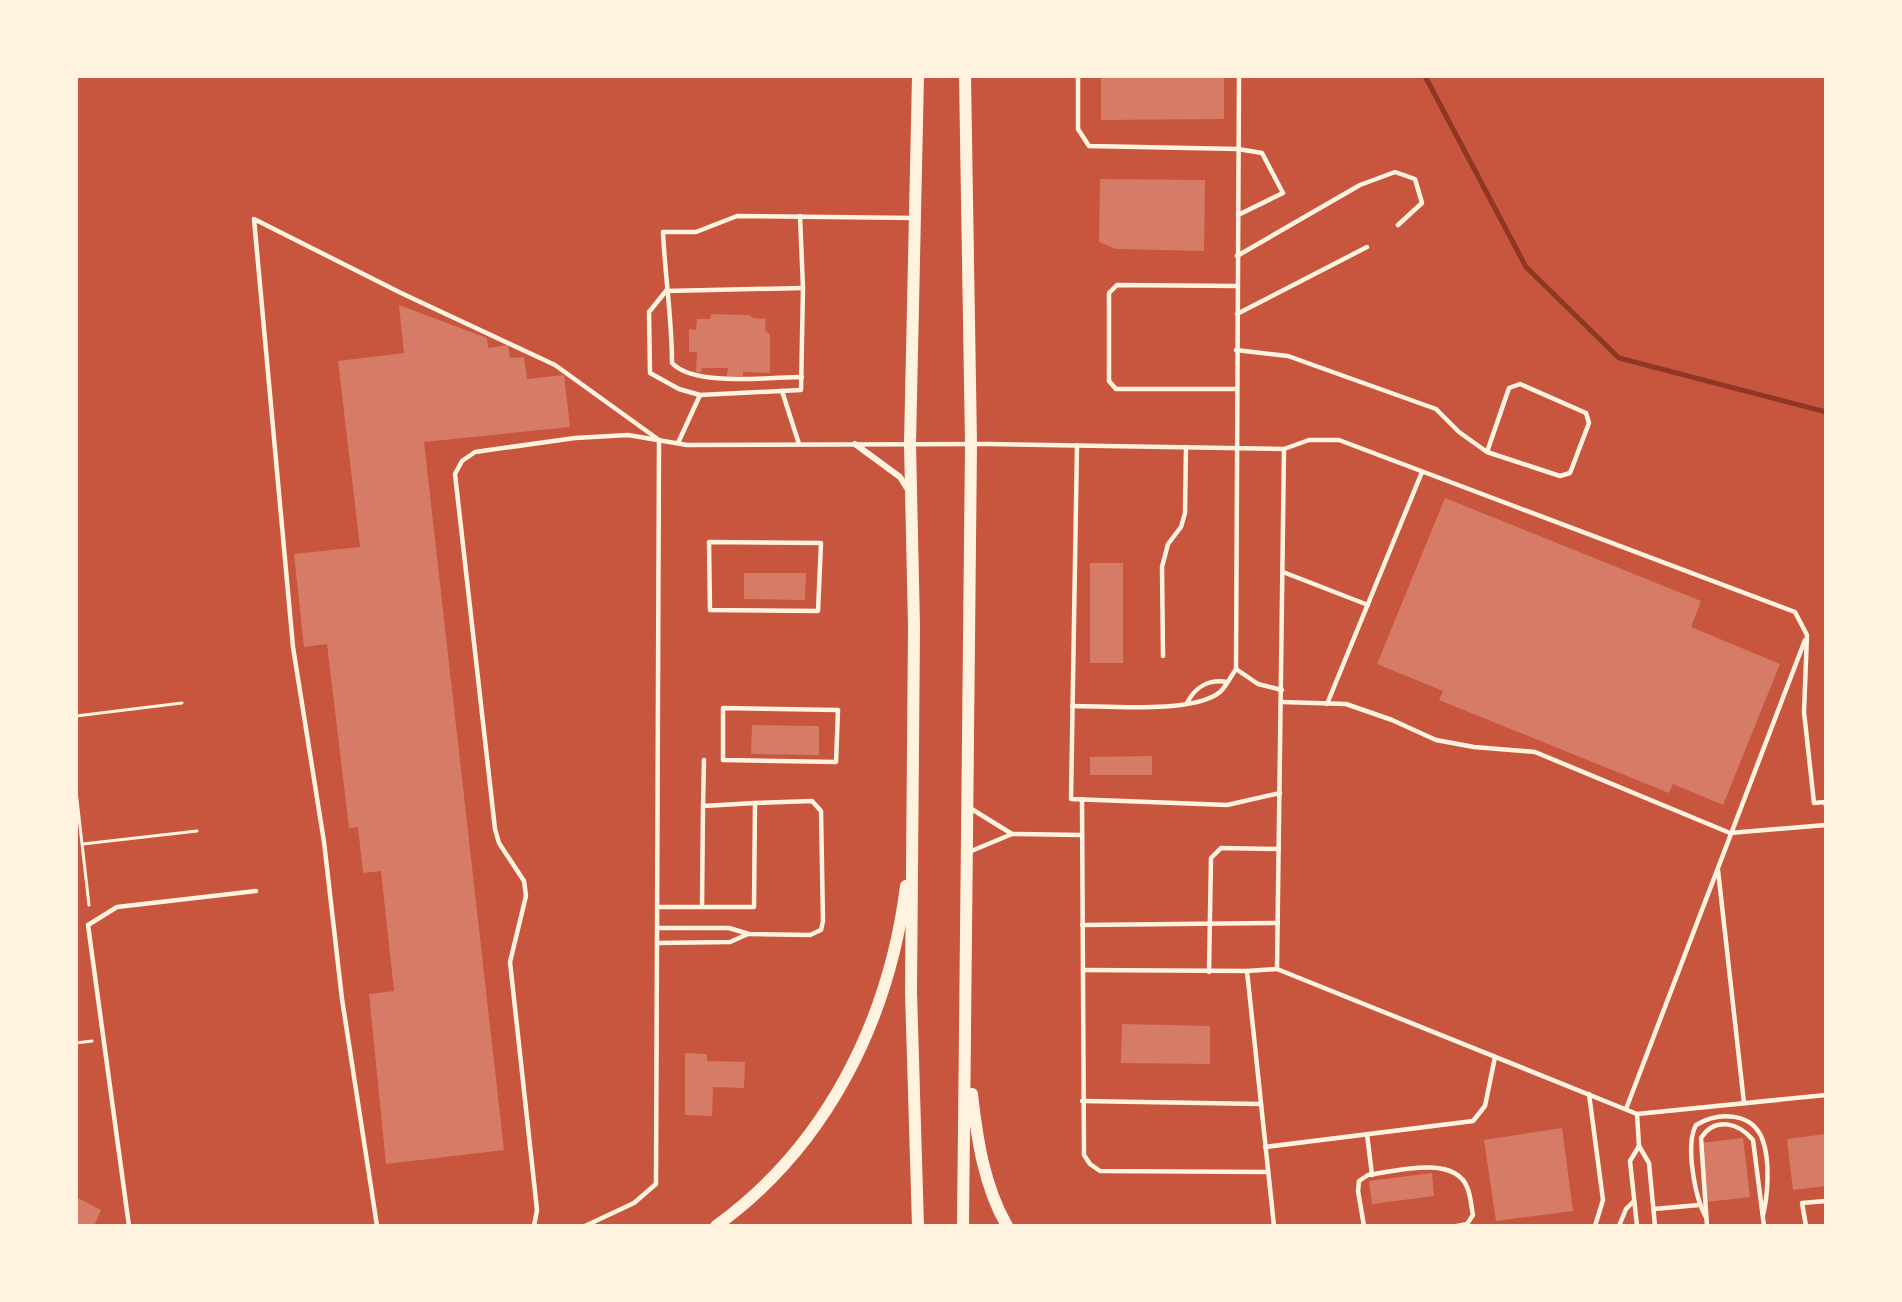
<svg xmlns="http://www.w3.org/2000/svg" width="1902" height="1302" font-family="Mulish,sans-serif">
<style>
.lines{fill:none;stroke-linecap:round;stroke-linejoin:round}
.stream{stroke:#8f3625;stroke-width:5}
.building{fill:#d67c66}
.path{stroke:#fff3e0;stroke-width:3}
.service{stroke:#fff3e0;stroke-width:4.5}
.minor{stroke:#fff3e0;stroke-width:6}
.secondary{stroke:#fff3e0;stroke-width:12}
</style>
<rect width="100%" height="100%" fill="#c8553d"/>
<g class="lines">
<!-- stream -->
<path class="stream" d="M1425,76l101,191 93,91 207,54"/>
</g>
<!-- building -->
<g class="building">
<path d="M1101,76h123v43l-123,1z"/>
<path d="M1100,179l105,1 -1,71 -88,-2 -17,-7z"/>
<path d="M399,305l88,33 1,10 20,-3 2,13 14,-1 3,22 37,-4 6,52 -146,15 80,708 -118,14 -17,-170 25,-3 -13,-120 -18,2 -5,-46 -9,1 -22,-184 -23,3 -10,-93 66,-7 -22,-186 66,-8z"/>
<path d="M711,314l38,1 4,3 13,1 -1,11 5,5v38l-27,-1v4h-16l1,-8h-26l-1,4h-5l1,-20h-8v-23l7,1 1,-11h13z"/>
<path d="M1445,498l256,103 -10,26 89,37 -57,141 -50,-21 -4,9 -230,-93 4,-9 -66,-27z"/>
<rect x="1090" y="563" width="33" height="100"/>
<path d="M744,573h62l-1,27 -61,-1z"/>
<path d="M752,725l67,1v29l-68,-1z"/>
<path d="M1152,756v19h-62v-18z"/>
<path d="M1122,1024l88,2v38l-89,-1z"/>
<path d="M685,1053l22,1v7l38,1 -1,26 -31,-1 -1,29 -27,-1z"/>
<path d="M1562,1128l11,83 -77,10 -12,-81z"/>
<path d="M1826,1134v52l-33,4 -6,-51z"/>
<path d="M1743,1138l7,59 -44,5 -6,-59z"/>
<path d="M1432,1173l2,23 -62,8 -3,-23z"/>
<path d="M76,1197l25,13 -7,16h-18z"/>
</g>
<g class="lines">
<!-- path -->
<g class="path">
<path d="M76,716l106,-13"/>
<path d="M76,791l13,114"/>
<path d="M83,844l114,-13"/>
<path d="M76,1043l16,-2"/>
</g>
<!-- service -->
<g class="service">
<path d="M1078,76v53l11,17 149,3 24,4 21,40 -45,22"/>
<path d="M1237,256l123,-71 35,-13 20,7 7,24 -24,22"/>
<path d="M666,291l-17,21 1,61 29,16 21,6 101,-5 2,-102 -3,-72"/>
<path d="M666,291l137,-3"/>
<path d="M1237,314l130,-67"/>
<path d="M1236,350l52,6 148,53 23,23 28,20 73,24 10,-3 19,-50 -3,-10 -66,-29 -11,4 -22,64"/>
<path d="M802,377c-32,0 -108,10 -130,-14 0,-44 -7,-87 -9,-131h33l41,-16 177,2"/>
<path d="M1236,389h-120l-7,-8v-88l8,-8 120,1"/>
<path d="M782,391l17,53"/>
<path d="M678,443l22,-48"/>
<path d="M1077,445l-6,354 156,6 53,-12"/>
<path d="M709,542l112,1 -3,68 -108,-1z"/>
<path d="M1283,572l85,33"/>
<path d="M1163,656l-1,-89 6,-23 13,-17 4,-14 1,-66"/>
<path d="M1236,669l22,15 24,6"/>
<path d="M1282,702l64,2 46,16 44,20 38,7 61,5 195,81 96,-8"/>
<path d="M1187,703c8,-16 22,-24 40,-21"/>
<path d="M1327,704l95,-232"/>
<path d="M1072,706c36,0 121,8 148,-14 6,-5 11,-16 16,-23l3,-593"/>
<path d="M723,708l115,2 -2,52 -113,-2z"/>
<path d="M1082,799l2,356 6,9 10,7 167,1"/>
<path d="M703,806l1,-46"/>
<path d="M1826,806l-1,-4 -11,1 -10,-91 3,-77 -12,-23 -456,-172h-30l-25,9 -7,520 360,145 189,-19"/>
<path d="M1012,834l70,1"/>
<path d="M969,852l43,-18 -42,-26"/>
<path d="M1718,870l26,233"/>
<path d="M657,907h97l1,-104 -52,3 -1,101"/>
<path d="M1082,925l196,-2"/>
<path d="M657,928h72l20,6 61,1 11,-5 2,-9 -2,-110 -9,-10 -57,2"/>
<path d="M657,943l73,-1 18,-8"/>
<path d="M1083,970l164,1"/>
<path d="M1209,972l2,-114 10,-10 58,1"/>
<path d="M1589,1094l14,106 -8,26"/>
<path d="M1082,1101l179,3"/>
<path d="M1626,1109l179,-469"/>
<path d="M1637,1114l2,32 10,17 6,63"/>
<path d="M1367,1134l5,41"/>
<path d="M1265,1147l208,-26 12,-15 10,-49"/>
<path d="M1654,1209l45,-4"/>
<path d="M1706,1217c-11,-19 -21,-72 -10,-92 22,-13 57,-14 67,16 7,20 5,54 0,74"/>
<path d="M129,1226l-41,-301 29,-18 139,-16"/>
<path d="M377,1226l-35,-227 -18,-157 -31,-195 -39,-428 147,74 154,72 104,75 -3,744 -22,19 -49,23"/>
<path d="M534,1226l3,-16 -27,-248 16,-66 -2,-15 -25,-38 -4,-14 -40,-355 7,-13 13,-9 100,-14 53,-3 59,10 301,-1 296,5"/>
<path d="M1274,1226l-27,-255 30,-2"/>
<path d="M1364,1226l-6,-35 1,-10 9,-6c28,-4 86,-20 99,12 4,9 4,19 6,28l-6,9 -10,2"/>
<path d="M1619,1226l7,-17 8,-8"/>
<path d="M1637,1226l-7,-65 9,-15"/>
<path d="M1707,1226l-6,-88c14,-22 38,-15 52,2l11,86"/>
<path d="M1806,1226l-4,-23 24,-2"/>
</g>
<!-- minor -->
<path class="minor" d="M855,444l45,33 8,13"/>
<!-- secondary -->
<g class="secondary">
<path d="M972,1094c5,45 12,92 35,132"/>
<path d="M716,1226c111,-80 173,-206 190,-340"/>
<path d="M918,1226l-7,-234 3,-366 -4,-182 8,-368"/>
<path d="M963,1226l8,-782 -6,-368"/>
</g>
</g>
<!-- border -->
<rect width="1902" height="1302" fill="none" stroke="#fff3e0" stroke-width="156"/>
</svg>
